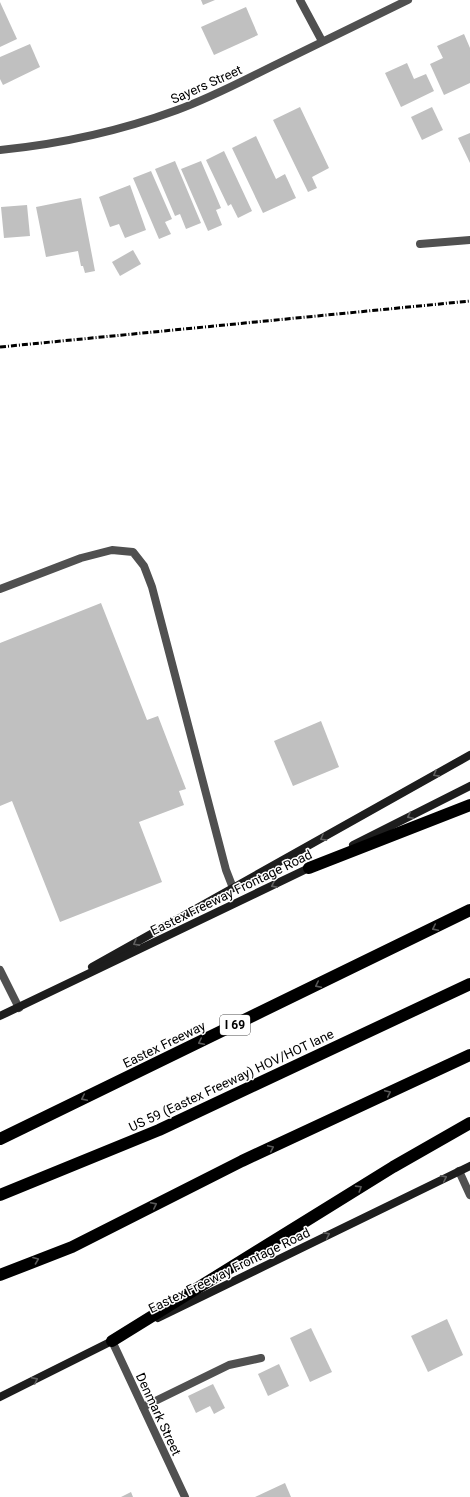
<svg xmlns="http://www.w3.org/2000/svg" width="470" height="1497" font-family="Roboto,sans-serif">
<style>
.building{fill:#c0c0c0}
.lines{fill:none;stroke-linecap:round;stroke-linejoin:round}
.service{stroke:#505050;stroke-width:8}
.minor{stroke:#505050;stroke-width:8}
.secondary{stroke:#1d1d1d;stroke-width:8}
.motorway{stroke:#000;stroke-width:12}
.rail{stroke:#000;stroke-width:3;stroke-dasharray:6 2 1 2;stroke-linecap:butt}
.oneway{stroke:#616161}
.oneway2{stroke:#595959}
.labels{text-anchor:middle;stroke-width:3;stroke-linejoin:round;paint-order:stroke}
.shield{fill:#fff;stroke:#4c4c4c;stroke-width:1}
.shield-label{font-size:12px;font-weight:bold;fill:#000}
.street-label{font-size:13px;fill:#000;stroke:#fff}
</style>
<rect width="100%" height="100%" fill="#fff"/>
<!-- building -->
<g class="building">
<path d="M201,0h14l-12,5z"/>
<path d="M0,2l17,37 -17,8z"/>
<path d="M246,7l12,28 -44,20 -13,-28z"/>
<path d="M464,34l6,14v35l-26,12 -14,-31 13,-6 -6,-12z"/>
<path d="M30,44l10,23 -37,18 -3,-6v-22z"/>
<path d="M407,63l7,16 12,-5 8,17 -33,16 -16,-34z"/>
<path d="M300,107l29,61 -17,9 5,11 -9,4 -35,-72z"/>
<path d="M432,107l11,23 -21,10 -11,-23z"/>
<path d="M470,133v30l-12,-25z"/>
<path d="M256,136l20,43 9,-5 11,24 -33,15 -31,-65z"/>
<path d="M224,151l28,60 -14,7 -7,-14 -3,2 -22,-46z"/>
<path d="M175,161l26,62 -15,6 -6,-15 -5,2 -20,-47z"/>
<path d="M201,161l20,47 -5,2 6,15 -14,6 -27,-62z"/>
<path d="M151,171l21,48 -7,3 6,12 -12,5 -26,-61z"/>
<path d="M130,185l16,45 -21,8 -6,-14 -9,3 -11,-30z"/>
<path d="M81,198l14,73 -10,2 -2,-7h-2l-3,-15 -32,6 -10,-50z"/>
<path d="M27,205l3,31 -26,2 -3,-31z"/>
<path d="M133,250l8,14 -21,12 -8,-14z"/>
<path d="M101,603l46,117 11,-4 28,73 -7,2 5,14 -45,17 23,60 -102,40 -48,-121 -12,5v-163z"/>
<path d="M321,721l18,46 -46,19 -19,-45z"/>
<path d="M447,1319l16,36 -35,17 -17,-36z"/>
<path d="M311,1328l21,44 -22,10 -20,-44z"/>
<path d="M279,1364l10,22 -21,10 -10,-22z"/>
<path d="M213,1384l12,24 -11,6 -4,-8 -14,7 -8,-17z"/>
<path d="M285,1483l6,14h-36z"/>
<path d="M131,1492l2,5h-12z"/>
</g>
<g class="lines">
<!-- service -->
<g class="service">
<path d="M0,589l81,-31 31,-8 21,2 11,14 8,21 74,283 7,18"/>
<path d="M0,970l19,38"/>
<path d="M143,1407l86,-42 32,-7"/>
</g>
<!-- minor -->
<g class="minor">
<path d="M300,0l22,41"/>
<path d="M0,150c61,-6 120,-19 177,-40 36,-13 69,-31 102,-47 43,-21 86,-42 129,-63"/>
<path d="M420,244l50,-4"/>
<path d="M459,1171l11,24"/>
<path d="M112,1341l73,156"/>
</g>
<!-- secondary -->
<g class="secondary">
<path d="M353,845l117,-59"/>
<path d="M92,967l378,-212"/>
<path d="M0,1016l313,-150"/>
<path d="M158,1318l312,-152"/>
<path d="M0,1397l116,-58"/>
</g>
<!-- motorway -->
<g class="motorway">
<path d="M309,868l161,-63"/>
<path d="M0,1139l470,-229"/>
<path d="M0,1195l159,-65 311,-146"/>
<path d="M0,1275l72,-28 170,-86 228,-106"/>
<path d="M112,1341l281,-174 77,-44"/>
</g>
<!-- rail -->
<path class="rail" d="M0,347l470,-46"/>
</g>
<!-- one-way arrows -->
<defs><path id="oneway-chevron" d="M-2-3.5L2.5 0L-2 3.5" fill="none" stroke-width="1.6" stroke-linecap="round" stroke-linejoin="round"/></defs>
<g class="oneway">
<use href="#oneway-chevron" transform="translate(436 774) rotate(151)"/>
<use href="#oneway-chevron" transform="translate(410 816) rotate(153)"/>
<use href="#oneway-chevron" transform="translate(323 838) rotate(151)"/>
<use href="#oneway-chevron" transform="translate(274 885) rotate(154)"/>
<use href="#oneway-chevron" transform="translate(136 943) rotate(151)"/>
<use href="#oneway-chevron" transform="translate(444 1178) rotate(-26)"/>
<use href="#oneway-chevron" transform="translate(327 1235) rotate(-26)"/>
<use href="#oneway-chevron" transform="translate(35 1380) rotate(-27)"/>
</g>
<g class="oneway2">
<use href="#oneway-chevron" transform="translate(435 928) rotate(154)"/>
<use href="#oneway-chevron" transform="translate(318 985) rotate(154)"/>
<use href="#oneway-chevron" transform="translate(201 1042) rotate(154)"/>
<use href="#oneway-chevron" transform="translate(388 1093) rotate(-25)"/>
<use href="#oneway-chevron" transform="translate(84 1098) rotate(154)"/>
<use href="#oneway-chevron" transform="translate(271 1148) rotate(-25)"/>
<use href="#oneway-chevron" transform="translate(359 1188) rotate(-32)"/>
<use href="#oneway-chevron" transform="translate(154 1205) rotate(-27)"/>
<use href="#oneway-chevron" transform="translate(36 1260) rotate(-21)"/>
</g>
<g class="labels">
<!-- shield labels -->
<rect class="shield" x="220" y="1015" width="30" height="20" rx="3"/>
<g class="shield-label">
<text x="235" y="1029">I 69</text>
</g>
<!-- street labels -->
<g class="street-label">
<text transform="translate(206 84) rotate(-24)" y="5">Sayers Street</text>
<text transform="translate(231 892) rotate(-26)" y="5">Eastex Freeway Frontage Road</text>
<text transform="translate(164 1044) rotate(-26)" y="5">Eastex Freeway</text>
<text transform="translate(231 1080) rotate(-25)" y="5">US 59 (Eastex Freeway) HOV/HOT lane</text>
<text transform="translate(229 1270) rotate(-26)" y="5">Eastex Freeway Frontage Road</text>
<text transform="translate(159 1414) rotate(65)" y="5">Denmark Street</text>
</g>
</g>
</svg>
